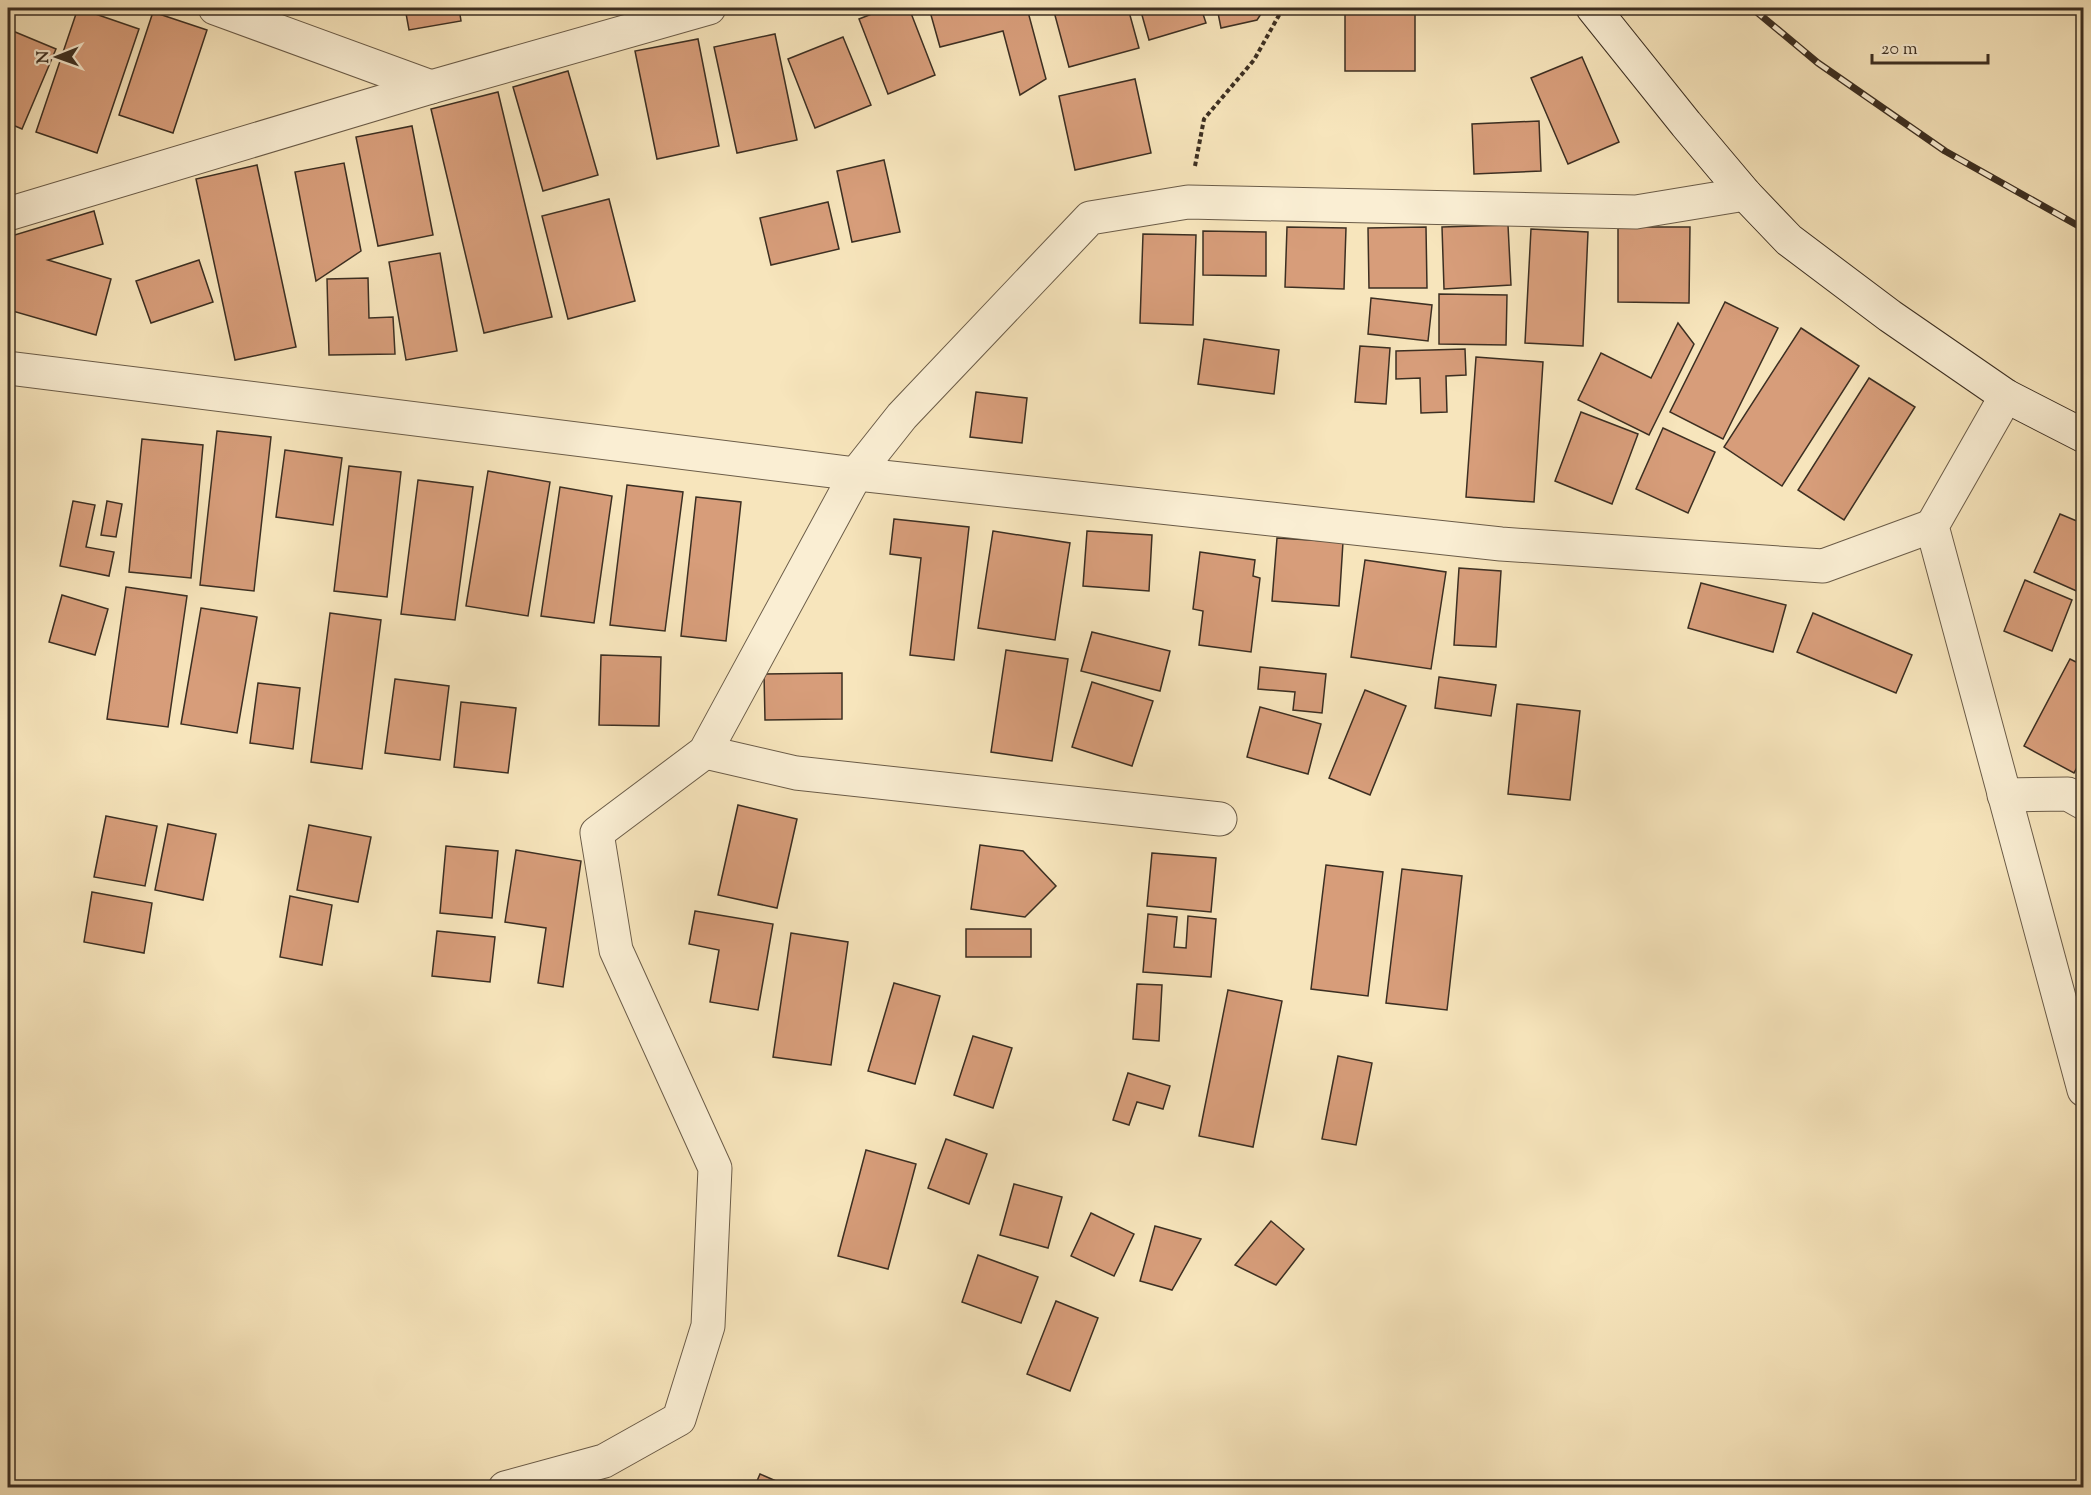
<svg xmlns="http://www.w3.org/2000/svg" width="2091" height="1495" font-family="'Sorts Mill Goudy',serif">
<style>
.building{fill:#d79d7a;stroke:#3c2f22;stroke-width:1.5}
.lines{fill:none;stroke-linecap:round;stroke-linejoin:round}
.minor-casing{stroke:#6b5c48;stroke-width:35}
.secondary-casing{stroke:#3c2f22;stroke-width:35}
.path{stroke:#3c2f22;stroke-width:4;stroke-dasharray:4.5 3;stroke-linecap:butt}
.minor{stroke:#faeed3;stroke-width:33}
.secondary{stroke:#faeed3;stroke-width:33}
.rail-casing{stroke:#3c2f22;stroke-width:7}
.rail{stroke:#faeed3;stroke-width:4.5;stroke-dasharray:14;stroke-linecap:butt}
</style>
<rect width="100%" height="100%" fill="#f7e5bc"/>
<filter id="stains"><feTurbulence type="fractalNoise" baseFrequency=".00333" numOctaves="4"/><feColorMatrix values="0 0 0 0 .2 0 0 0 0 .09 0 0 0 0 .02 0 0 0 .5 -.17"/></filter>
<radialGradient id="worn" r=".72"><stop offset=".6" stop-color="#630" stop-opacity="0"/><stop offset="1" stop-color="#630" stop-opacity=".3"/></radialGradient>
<!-- building -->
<g class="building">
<path d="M78,8l61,21 -42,124 -61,-21z"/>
<path d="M405,8h54l2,13 -52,9z"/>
<path d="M887,8h22l26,67 -47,19 -29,-75z"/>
<path d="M929,8h98l19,71 -26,16 -17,-64 -63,16z"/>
<path d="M1053,8h75l11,40 -70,19z"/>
<path d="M1140,8h61l5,15 -57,17z"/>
<path d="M1217,8h48l-8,12 -36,8z"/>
<path d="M153,12l54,18 -34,103 -54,-18z"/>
<rect x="1345" y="12" width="70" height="59"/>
<path d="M8,29l48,20 -34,80 -14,-6z"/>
<path d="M775,34l22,106 -60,13 -23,-106z"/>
<path d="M843,37l28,68 -56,23 -27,-69z"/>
<path d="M698,39l21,107 -62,13 -22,-108z"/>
<path d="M1582,57l37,85 -51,22 -37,-86z"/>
<path d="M568,71l30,104 -55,16 -30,-104z"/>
<path d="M1135,79l16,74 -76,17 -16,-74z"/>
<path d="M498,92l54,225 -68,16 -53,-224z"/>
<path d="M1539,121l2,50 -67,3 -2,-50z"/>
<path d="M412,126l21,109 -55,11 -22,-109z"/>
<path d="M884,160l16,72 -48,10 -15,-71z"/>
<path d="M344,163l17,88 -45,30 -21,-109z"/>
<path d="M257,165l39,182 -61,13 -39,-181z"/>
<path d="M609,199l26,102 -67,18 -26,-103z"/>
<path d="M828,202l11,47 -68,16 -11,-47z"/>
<path d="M94,211l9,33 -55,16 63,19 -15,56 -87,-25 -1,-73z"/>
<path d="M1508,225l3,60 -67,4 -2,-62z"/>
<path d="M1287,227l59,1 -2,61 -59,-2z"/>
<path d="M1426,227l1,61h-58l-1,-60z"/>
<path d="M1618,227h72l-1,76 -71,-1z"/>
<path d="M1531,229l57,3 -5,114 -58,-3z"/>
<path d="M1203,231l63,1v44l-63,-1z"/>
<path d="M1143,234l53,1 -3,90 -53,-2z"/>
<path d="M440,253l17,98 -51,9 -17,-98z"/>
<path d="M199,260l14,42 -62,21 -15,-42z"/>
<path d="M368,278l1,40 24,-1 2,37 -66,1 -2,-76z"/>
<path d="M1439,294l68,1 -1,50 -67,-1z"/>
<path d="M1371,298l61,7 -4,36 -60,-7z"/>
<path d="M1725,302l53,26 -55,111 -53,-27z"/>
<path d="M1678,323l16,21 -45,91 -71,-35 23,-47 50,25z"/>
<path d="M1801,328l58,38 -77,120 -58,-39z"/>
<path d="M1204,339l75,11 -5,44 -76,-10z"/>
<path d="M1360,346l30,2 -4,56 -31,-2z"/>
<path d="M1465,349l1,26 -20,1 1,36 -26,1 -1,-35 -24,1v-28z"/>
<path d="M1476,357l67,5 -9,140 -68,-5z"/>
<path d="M1869,378l46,29 -71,113 -46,-30z"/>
<path d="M976,392l51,6 -5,45 -52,-6z"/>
<path d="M1581,412l57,22 -26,70 -57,-23z"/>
<path d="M1663,428l52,24 -27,61 -52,-24z"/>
<path d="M217,431l54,6 -17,154 -54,-6z"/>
<path d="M142,439l61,6 -12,133 -62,-6z"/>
<path d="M285,450l57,8 -9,67 -57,-8z"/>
<path d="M349,466l52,6 -14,125 -53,-6z"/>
<path d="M488,471l62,11 -22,134 -62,-10z"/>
<path d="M418,480l55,7 -18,133 -54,-6z"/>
<path d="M627,485l56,7 -18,139 -55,-6z"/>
<path d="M560,487l52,9 -18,127 -53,-7z"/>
<path d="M696,497l45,5 -15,139 -45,-5z"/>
<path d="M73,501l22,4 -9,42 28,5 -5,24 -49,-10z"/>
<path d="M107,501l15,3 -6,33 -15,-2z"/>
<path d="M2060,514l24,10v63l-3,6 -47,-21z"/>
<path d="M894,519l75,8 -15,133 -44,-5 11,-97 -31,-4z"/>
<path d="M993,531l77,12 -15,97 -77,-12z"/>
<path d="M1087,531l65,4 -3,56 -66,-5z"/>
<path d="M1277,538l66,4 -4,64 -67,-5z"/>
<path d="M1200,552l55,8 -2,16 7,2 -9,74 -52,-7 4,-34 -10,-2z"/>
<path d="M1365,560l81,12 -15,97 -80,-12z"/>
<path d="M1459,568l42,3 -5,76 -42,-2z"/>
<path d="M2025,580l47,20 -20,51 -48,-20z"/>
<path d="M1701,583l85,22 -13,47 -85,-24z"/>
<path d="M126,587l61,9 -19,131 -61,-8z"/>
<path d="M62,595l46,14 -13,46 -46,-13z"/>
<path d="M201,608l56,9 -20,116 -56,-9z"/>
<path d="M330,613l51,7 -19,149 -51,-7z"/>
<path d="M1813,613l99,42 -16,38 -99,-41z"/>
<path d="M1092,632l78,19 -10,40 -79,-20z"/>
<path d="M1006,650l62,9 -16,102 -61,-9z"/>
<path d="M601,655l60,2 -2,69 -60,-1z"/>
<path d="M2070,659l14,7v88l-10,19 -50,-27z"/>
<path d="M1260,667l66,7 -4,39 -29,-3 2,-18 -37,-3z"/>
<path d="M842,673v46l-77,1 -1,-46z"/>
<path d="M1439,677l57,8 -5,31 -56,-8z"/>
<path d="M395,679l54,7 -9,74 -55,-7z"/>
<path d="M1092,682l61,19 -21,65 -60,-19z"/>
<path d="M258,683l42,5 -7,61 -43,-6z"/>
<path d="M1365,690l41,16 -36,89 -41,-17z"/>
<path d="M461,702l55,6 -8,65 -54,-6z"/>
<path d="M1517,704l63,7 -10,89 -62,-6z"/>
<path d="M1260,707l61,17 -13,50 -61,-17z"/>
<path d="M738,805l59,14 -20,89 -59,-13z"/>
<path d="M106,816l51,10 -12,60 -51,-9z"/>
<path d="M168,824l48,10 -13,66 -48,-10z"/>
<path d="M309,825l62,12 -13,65 -61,-12z"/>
<path d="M980,845l43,6 33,35 -31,31 -54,-8z"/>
<path d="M446,846l52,5 -6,67 -52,-5z"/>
<path d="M516,850l65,11 -18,126 -25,-4 8,-55 -41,-6z"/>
<path d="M1152,853l64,5 -5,54 -64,-6z"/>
<path d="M1326,865l57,7 -15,124 -57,-7z"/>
<path d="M1402,869l60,7 -15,134 -61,-7z"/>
<path d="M92,892l60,11 -8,50 -60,-11z"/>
<path d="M290,896l42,9 -10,60 -42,-8z"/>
<path d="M695,911l78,13 -15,86 -48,-8 9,-52 -30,-6z"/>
<path d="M1148,914l29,3 -3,30 12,1 2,-32 28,3 -5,58 -68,-5z"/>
<rect x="966" y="929" width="65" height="28"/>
<path d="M437,931l58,6 -5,45 -58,-6z"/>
<path d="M791,933l57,9 -17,123 -58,-8z"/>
<path d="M894,983l46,13 -25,88 -47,-13z"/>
<path d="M1137,984l25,1 -3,56 -26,-2z"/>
<path d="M1228,990l54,11 -29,146 -54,-11z"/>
<path d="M973,1036l39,12 -19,60 -39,-13z"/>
<path d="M1338,1056l34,7 -16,82 -34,-6z"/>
<path d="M1128,1073l42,13 -7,23 -26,-7 -8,23 -16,-5z"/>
<path d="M946,1139l41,15 -18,50 -41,-16z"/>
<path d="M866,1150l50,14 -28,105 -50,-13z"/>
<path d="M1014,1184l48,13 -14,51 -48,-13z"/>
<path d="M1091,1213l43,21 -20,42 -43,-20z"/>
<path d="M1271,1221l33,28 -28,36 -41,-20z"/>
<path d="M1155,1226l46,13 -29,51 -32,-9z"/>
<path d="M978,1255l60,22 -17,46 -59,-21z"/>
<path d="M1056,1301l42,17 -28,73 -43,-17z"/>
<path d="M760,1474l32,14h-38z"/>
</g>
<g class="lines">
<!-- minor casing -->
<g class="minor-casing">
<g id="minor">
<path d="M215,8l216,79"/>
<path d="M8,214l423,-127 278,-79"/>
<path d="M8,368l848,106 645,70 322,22 109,-40"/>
<path d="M2006,396l-74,130 152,564"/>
<path d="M705,752l91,21 424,46"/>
<path d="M2004,795l64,-1 16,9"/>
<path d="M505,1488l99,-27 75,-42 29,-93 7,-158 -99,-218 -19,-117 108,-81 151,-278 46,-58 188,-198 98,-16 448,10 109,-18"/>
</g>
</g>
<!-- secondary casing -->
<g class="secondary-casing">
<path id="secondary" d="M1593,8l93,116 59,70 44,46 101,76 116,80 78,40"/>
</g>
<!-- path -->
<path class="path" d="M1195,166l9,-47 50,-59 29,-52"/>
<!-- minor -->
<use href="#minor" class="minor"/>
<!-- secondary -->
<use href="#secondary" class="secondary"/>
<!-- rail casing -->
<g class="rail-casing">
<path id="rail" d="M1752,8l66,55 127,88 139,78"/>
</g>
<!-- rail -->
<use href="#rail" class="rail"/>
</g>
<!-- margin -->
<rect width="2091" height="1495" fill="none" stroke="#f7e5bc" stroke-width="30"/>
<rect x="9" y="9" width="2073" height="1477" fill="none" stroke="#3c2f22" stroke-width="3"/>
<rect x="15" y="15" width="2061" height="1465" fill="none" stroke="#3c2f22" stroke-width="1.5"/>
<!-- north arrow -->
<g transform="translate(57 57) rotate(269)" stroke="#faeed3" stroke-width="4.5" paint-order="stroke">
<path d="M0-4.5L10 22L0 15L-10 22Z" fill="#3c2f22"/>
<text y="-9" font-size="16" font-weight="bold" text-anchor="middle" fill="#3c2f22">N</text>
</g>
<!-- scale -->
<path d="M1872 54v9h116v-9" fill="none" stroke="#3c2f22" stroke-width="3"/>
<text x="1881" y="54" font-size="18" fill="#3c2f22" stroke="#faeed3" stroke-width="4.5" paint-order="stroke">20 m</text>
<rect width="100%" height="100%" filter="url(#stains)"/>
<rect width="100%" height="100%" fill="url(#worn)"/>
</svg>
